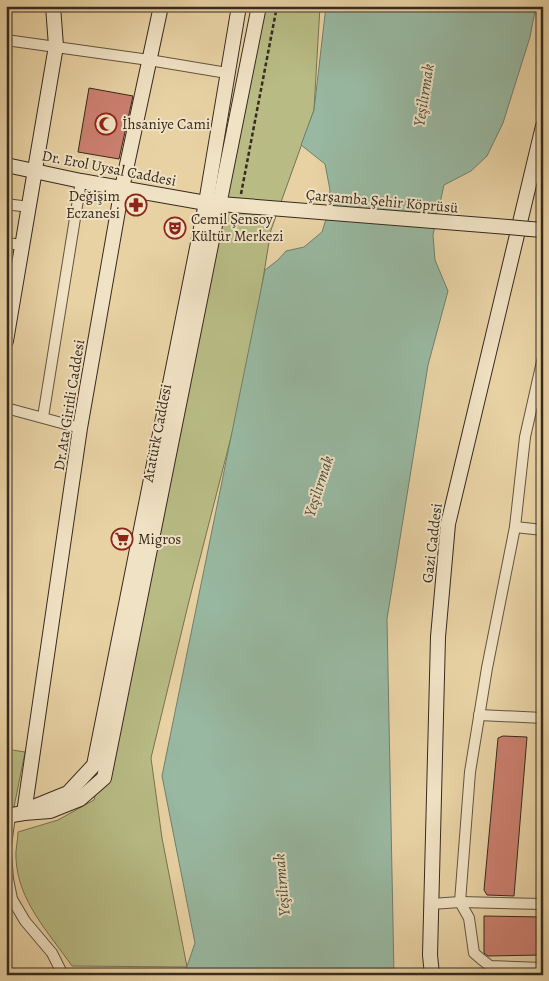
<svg xmlns="http://www.w3.org/2000/svg" width="549" height="981" font-family="Alegreya,serif">
<style>
.green{fill:#b8bb84;stroke:#787251}
.water{fill:#98b8a1;stroke:#717f6d}
.building{fill:#cb8070;stroke:#372a1e}
.lines{fill:none;stroke-linecap:round;stroke-linejoin:round}
.street-casing{stroke:#635440;stroke-width:12}
.secondary-casing{stroke:#372a1e;stroke-width:16}
.path{stroke:#372a1e;stroke-width:2.5;stroke-dasharray:4 2.5;stroke-linecap:butt}
.street{stroke:#f0e2c4;stroke-width:10}
.secondary{stroke:#f0e2c4;stroke-width:14}
.secondary-bridge-casing{stroke:#372a1e;stroke-width:16;stroke-linecap:butt}
.secondary-bridge{stroke:#f0e2c4;stroke-width:14}
.labels{text-anchor:middle;stroke-width:4;stroke-linejoin:round;paint-order:stroke}
.poi-label{font-size:15px;fill:#372a1e;stroke:#f0e2c4;text-anchor:start}
.street-label{font-size:15px;fill:#372a1e;stroke:#f0e2c4}
.water-label{font-size:16px;font-style:italic;fill:#4f4e3f;stroke:#f0e2c4}
</style>
<rect width="100%" height="100%" fill="#e8d2a4"/>
<filter id="stains"><feTurbulence type="fractalNoise" baseFrequency=".004" numOctaves="4"/><feColorMatrix values="0 0 0 0 .2 0 0 0 0 .09 0 0 0 0 .02 0 0 0 .5 -.17"/></filter>
<radialGradient id="worn" r=".72"><stop offset=".6" stop-color="#630" stop-opacity="0"/><stop offset="1" stop-color="#630" stop-opacity=".3"/></radialGradient>
<!-- green -->
<g class="green">
<path d="M265,6h55l-6,104 -43,120 -23,141 -59,230 -38,157 11,80 25,129 -115,-1c-23,-33 -54,-65 -56,-107 -1,-9 2,-18 2,-27l40,-12 36,-20 66,-286z"/>
<path d="M6,749l19,3 -11,55 -8,2z"/>
</g>
<!-- water -->
<path class="water" d="M326,6h210l-6,31 -27,86 -16,33 -16,15 -27,14 -11,50 2,25 13,31 -20,74 -41,254 7,356h-210l11,-32 -33,-167 103,-506 13,-10 8,-9 18,-4 18,-15 6,-19 2,-23 -5,-26 -24,-19 13,-35z"/>
<!-- building -->
<g class="building">
<path d="M89,88l44,8 -14,63 -41,-7z"/>
<path d="M503,736l24,1 -13,159 -27,-1 -3,-5 14,-152z"/>
<path d="M484,916l58,1v38l-54,1 -4,-3z"/>
</g>
<g class="lines">
<!-- street casing -->
<g class="street-casing">
<g id="street">
<path d="M6,40l143,20 78,13"/>
<path d="M6,204l23,3"/>
<path d="M6,243l16,2"/>
<path d="M543,357l-18,80 -10,90 -28,141 -17,104 -10,130 9,16 5,35 7,6 9,7 53,2"/>
<path d="M6,408l74,20"/>
<path d="M43,417l38,-236"/>
<path d="M515,527l28,3"/>
<path d="M479,715l64,3"/>
<path d="M6,845l4,-29"/>
<path d="M6,854l2,25 4,20 13,22 27,32 11,22"/>
<path d="M431,904l29,-2 83,2"/>
</g>
</g>
<!-- secondary casing -->
<g class="secondary-casing">
<g id="secondary">
<path d="M6,165l75,16 125,22"/>
<path d="M220,204l288,23"/>
<path d="M530,229l13,1"/>
<path d="M6,341l50,-295 -3,-40"/>
<path d="M31,808l37,-15 26,-28 112,-562 33,-197"/>
<path d="M24,813l56,-385 42,-240 39,-182"/>
<path d="M6,816l18,-3 26,-2 30,-12 24,-21 155,-772"/>
<path d="M432,975l-2,-20 8,-318 10,-113 95,-398"/>
</g>
</g>
<!-- path -->
<path class="path" d="M241,194l36,-188"/>
<!-- street -->
<use href="#street" class="street"/>
<!-- secondary -->
<use href="#secondary" class="secondary"/>
<!-- secondary-bridge casing -->
<g class="secondary-bridge-casing">
<path id="secondary-bridge" d="M508,227l22,2"/>
</g>
<!-- secondary-bridge -->
<use href="#secondary-bridge" class="secondary-bridge"/>
</g>
<!-- icons -->
<defs>
<g id="mosque-ring" transform="scale(1.125)"><circle r="9.5" fill="#f0e2c4" stroke="#8f2418" stroke-width="1.5"/><path d="M3.5-4.9A6 6 0 1 0 3.5 4.9A5 5 0 1 1 3.5-4.9Z" fill="#8f2418"/></g>
<g id="pharmacy-ring" transform="scale(1.125)"><circle r="9.5" fill="#f0e2c4" stroke="#8f2418" stroke-width="1.5"/><path d="M-2-6h4v4h4v4h-4v4h-4v-4h-4v-4h4Z" fill="#8f2418"/></g>
<g id="theatre-ring" transform="scale(1.125)"><circle r="9.5" fill="#f0e2c4" stroke="#8f2418" stroke-width="1.5"/><path d="M-5-5.5Q0-4 5-5.5V0Q5 5 0 6Q-5 5-5 0ZM-3.3-2.5H-1v1.5H-3.3ZM1-2.5H3.3v1.5H1ZM-2.8 1Q0 5.5 2.8 1Z" fill="#8f2418"/></g>
<g id="supermarket-ring" transform="scale(1.125)"><circle r="9.5" fill="#f0e2c4" stroke="#8f2418" stroke-width="1.5"/><path d="M-6-5.5h2.5l.6 2H6L4.5 2H-2.5L-4.4-4H-6ZM-1.5 3.2a1.3 1.3 0 1 0 .1 0ZM3 3.2a1.3 1.3 0 1 0 .1 0Z" fill="#8f2418"/></g>
</defs>
<g fill-rule="evenodd">
<use href="#mosque-ring" x="106" y="124"/>
<use href="#pharmacy-ring" x="136" y="205"/>
<use href="#theatre-ring" x="175" y="228"/>
<use href="#supermarket-ring" x="122" y="539"/>
</g>
<g class="labels">
<!-- poi labels -->
<g class="poi-label">
<text x="122" y="129">İhsaniye Cami</text>
<text x="120" y="201" text-anchor="end">Değişim<tspan x="120" dy="17">Eczanesi</tspan></text>
<text x="191" y="224">Cemil Şensoy<tspan x="191" dy="17">Kültür Merkezi</tspan></text>
<text x="138" y="544">Migros</text>
</g>
<!-- street labels -->
<g class="street-label">
<text transform="translate(109 168) rotate(11)" y="5">Dr. Erol Uysal Caddesi</text>
<text transform="translate(382 201) rotate(5)" y="5">Çarşamba Şehir Köprüsü</text>
<text transform="translate(69 405) rotate(-81)" y="5">Dr.Ata Giritli Caddesi</text>
<text transform="translate(157 433) rotate(-79)" y="5">Atatürk Caddesi</text>
<text transform="translate(432 543) rotate(-83)" y="5">Gazi Caddesi</text>
</g>
<!-- water labels -->
<g class="water-label">
<text transform="translate(423 95) rotate(-81)" y="6">Yeşilırmak</text>
<text transform="translate(318 486) rotate(-72)" y="6">Yeşilırmak</text>
<text transform="translate(281 885) rotate(-95)" y="6">Yeşilırmak</text>
</g>
</g>
<!-- margin -->
<rect width="549" height="981" fill="none" stroke="#e8d2a4" stroke-width="25"/>
<rect x="8" y="8" width="534" height="966" fill="none" stroke="#372a1e" stroke-width="2.5"/>
<rect x="12" y="12" width="524" height="956" fill="none" stroke="#372a1e"/>
<rect width="100%" height="100%" filter="url(#stains)"/>
<rect width="100%" height="100%" fill="url(#worn)"/>
</svg>
